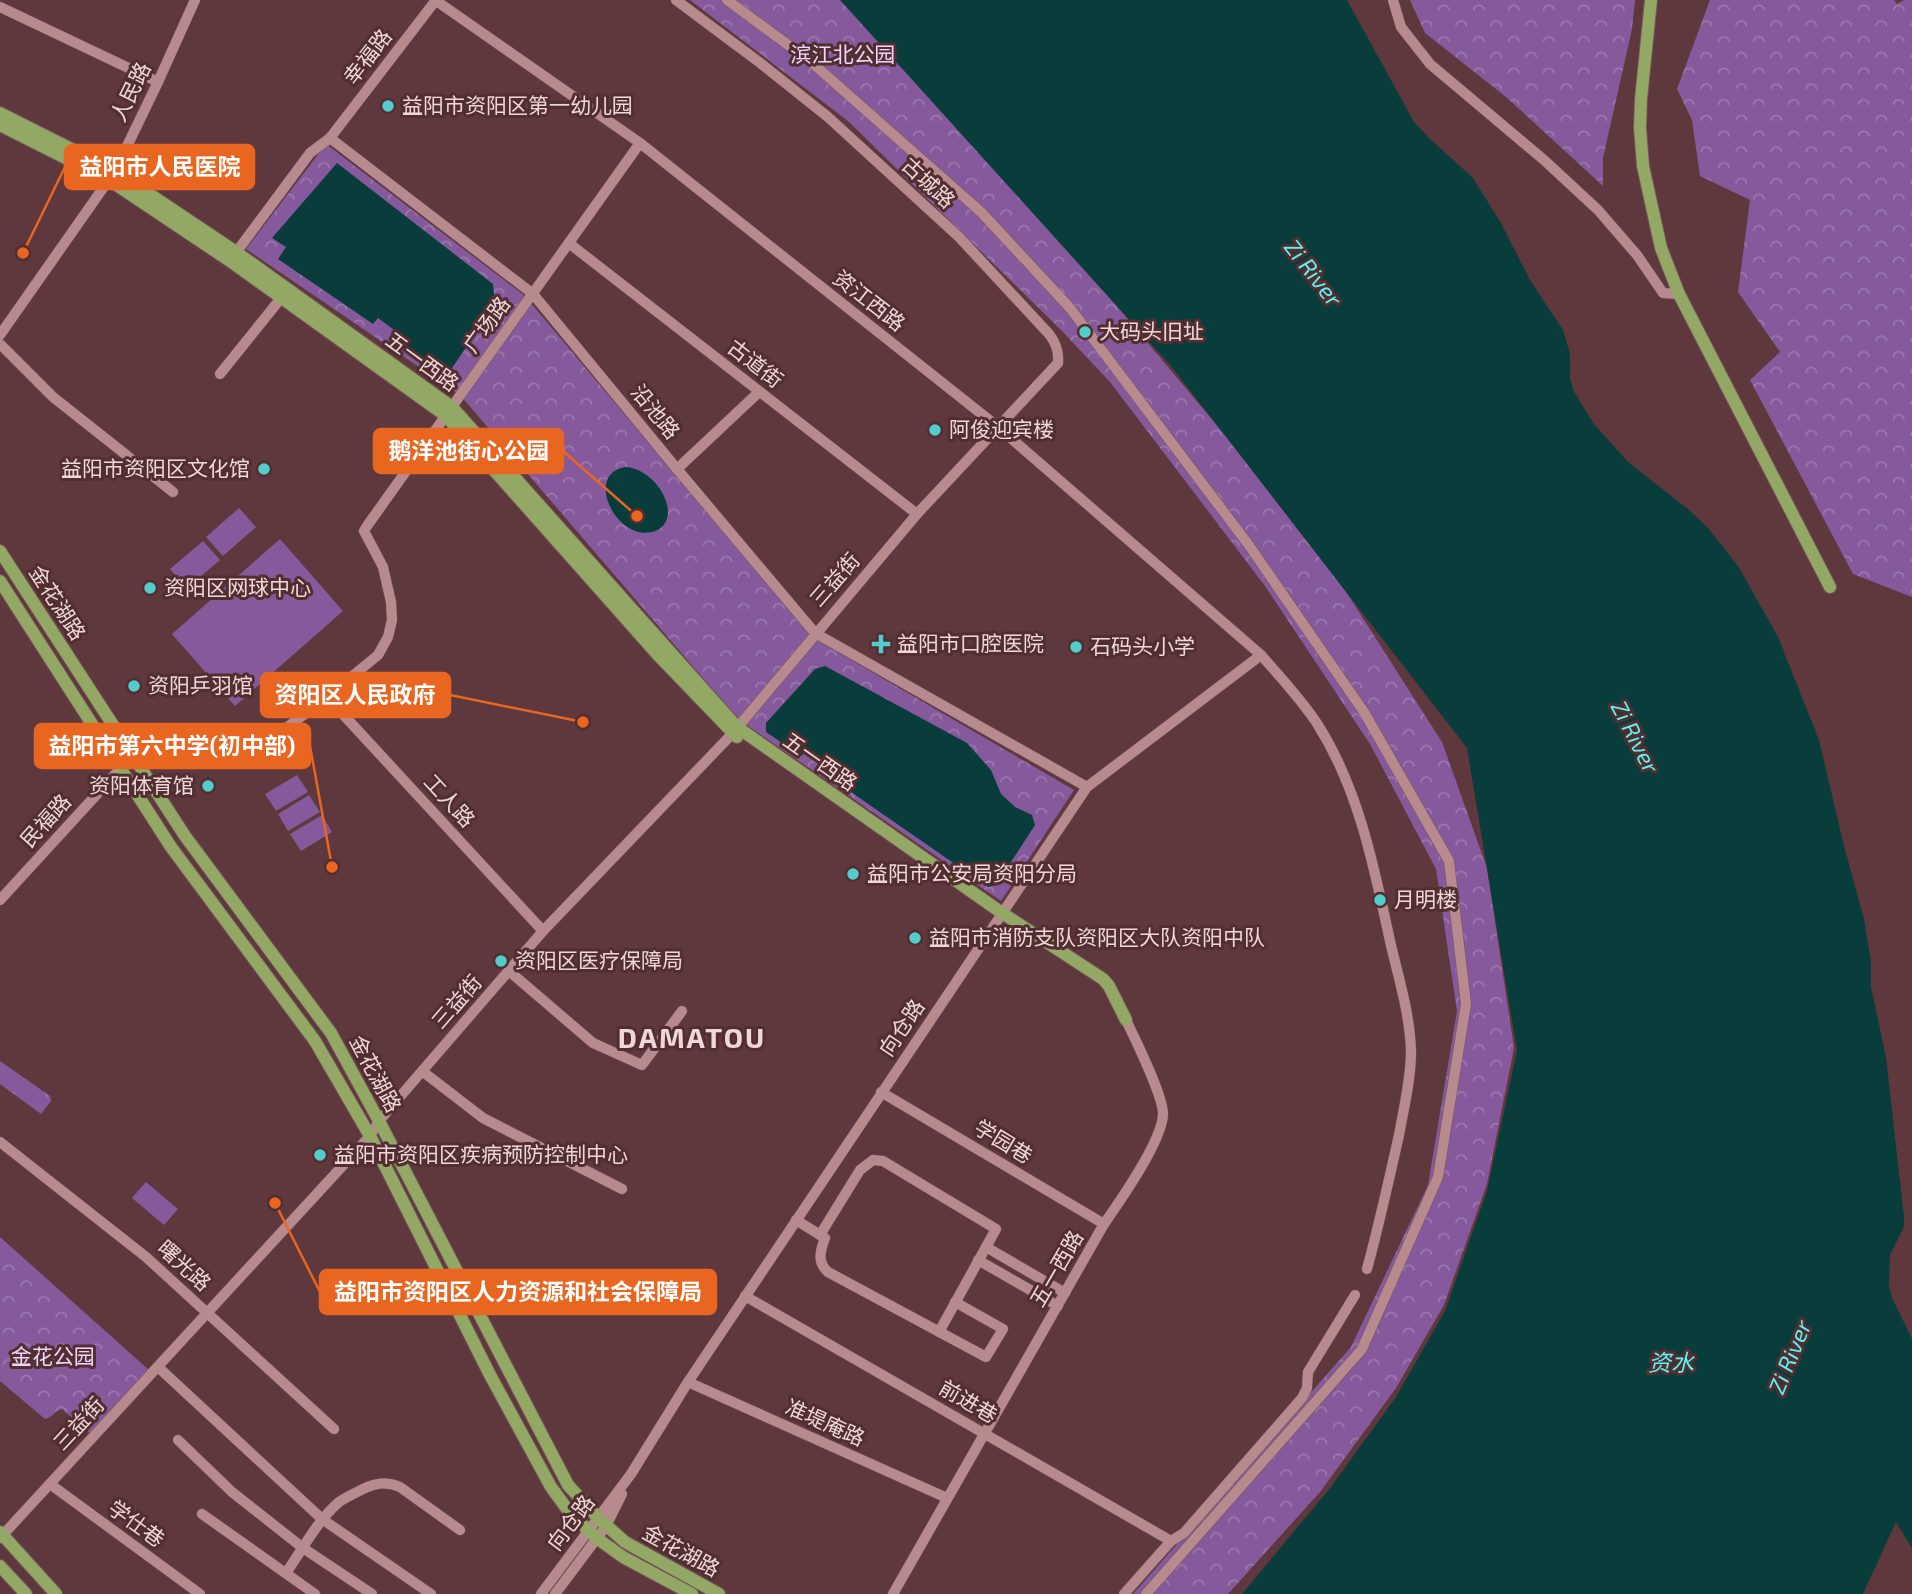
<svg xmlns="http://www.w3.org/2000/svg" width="1912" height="1594" font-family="'Exo 2','Noto Sans SC',sans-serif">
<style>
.grass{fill:url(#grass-tufts)}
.forest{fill:url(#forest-crowns)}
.pitch{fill:#85599b}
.water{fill:#083d3c}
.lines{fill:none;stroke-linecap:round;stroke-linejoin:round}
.minor-casing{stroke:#755659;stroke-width:11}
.major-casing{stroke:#755659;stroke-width:14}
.minor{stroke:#b78b8e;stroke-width:10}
.major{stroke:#92a864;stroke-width:12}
.poi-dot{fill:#52cdcc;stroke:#522e31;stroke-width:2.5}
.labels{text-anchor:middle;stroke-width:6;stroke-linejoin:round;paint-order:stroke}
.park-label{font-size:21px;fill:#efd4fe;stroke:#522e31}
.street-label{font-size:21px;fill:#efd7d8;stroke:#522e31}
.poi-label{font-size:21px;fill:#efd7d8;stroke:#522e31;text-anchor:start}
.water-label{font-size:23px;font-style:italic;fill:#5af4f2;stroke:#522e31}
.district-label{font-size:28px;font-weight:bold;letter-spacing:2px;fill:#efd7d8;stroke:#522e31}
.leader{fill:none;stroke:#e96620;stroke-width:2.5}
.callout-dot{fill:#e96620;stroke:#522e31;stroke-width:2.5}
.callout{fill:#e96620;stroke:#e96620;stroke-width:2.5}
.callout-label{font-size:23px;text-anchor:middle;font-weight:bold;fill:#fff}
</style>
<defs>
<pattern id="grass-tufts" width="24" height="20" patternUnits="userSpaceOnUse" patternTransform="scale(1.75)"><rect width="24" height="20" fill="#85599b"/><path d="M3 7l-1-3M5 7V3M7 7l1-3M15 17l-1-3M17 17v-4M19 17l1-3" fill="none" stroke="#9c78ad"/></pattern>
<pattern id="forest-crowns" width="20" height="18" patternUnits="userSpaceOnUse" patternTransform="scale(1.75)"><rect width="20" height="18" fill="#85599b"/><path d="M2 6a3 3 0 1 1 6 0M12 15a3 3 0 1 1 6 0" fill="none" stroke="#9c78ad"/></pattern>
</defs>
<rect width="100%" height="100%" fill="#5e383c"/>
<!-- grass -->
<path class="grass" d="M0,1061l50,35 1,5 -10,13 -41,-30z"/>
<!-- forest -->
<g class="forest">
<path d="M690,0h158l28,19 437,521 129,202 45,126 27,180 -27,136 -43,121 -48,83 -76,104 -92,102h-95l218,-247 77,-162 29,-174 -21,-142 -66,-125 -105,-158 -155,-204 -48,-51 -214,-210z"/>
<path d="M1410,0h225l-3,29 -29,129v28l-97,-89 -81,-64z"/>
<path d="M1710,0h184l3,4 7,-4h8v597l-59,-23 -103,-194 30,-28 -42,-60 12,-92 -50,-24 -8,-56 -15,-31z"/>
<path d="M326,144l199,152 287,341 262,153 -73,111 -263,-182 -278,-324 -214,-146z"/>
<path d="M0,1237l149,133 -58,64 -29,-25c-8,2 -10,9 -17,10l-45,-38z"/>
</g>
<!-- pitch -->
<g class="pitch">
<path d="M239,508l17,19 -33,29 -17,-19z"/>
<path d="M280,539l63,72 -108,95 -63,-72z"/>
<path d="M203,541l17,19 -33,28 -17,-19z"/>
<path d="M297,775l11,17 -32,19 -11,-17z"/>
<path d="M309,795l11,17 -32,19 -10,-17z"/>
<path d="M322,815l10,17 -31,19 -11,-17z"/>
<path d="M146,1182l32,27 -14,16 -32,-27z"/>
</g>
<!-- water -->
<g class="water">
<path d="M840,0h507l67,122 14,15 45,41 28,45 29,57 33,50 7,24v25l4,13 20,32 34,38 61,48 19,18 30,38 40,71 41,103 25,106 20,73 7,42v26l15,70 18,160v10l-14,28 -1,31 3,12 20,41v209l-16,-26 -33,72h-621l89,-107 65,-90 49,-86 42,-120 30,-141 -50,-302 -296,-382z"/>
<path d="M337,163l156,121 2,21 -43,63 -11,3 -43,-31 3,-5 -23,-17 -5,6 -95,-65 8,-12 -14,-9z"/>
<path d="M626,467c34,3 60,56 26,65 -36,9 -69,-59 -26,-65z"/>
<path d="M825,666l142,77 24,27 10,24 14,13 17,8 3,10 -39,60 -8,2 -163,-113 5,-9 -23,-15 -6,6 -35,-24v-9l49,-54z"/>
</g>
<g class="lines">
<!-- minor casing -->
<g class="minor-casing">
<g id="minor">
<path d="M435,0l205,143 358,284 263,228c20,23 41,45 57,70 41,65 56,142 72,216 8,35 20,73 21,110 0,28 -7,56 -12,84 -10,45 -20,90 -32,134"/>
<path d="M727,0l83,61 171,151 89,96 178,236 116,168 85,149 17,143 -28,173 -76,172 -216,245"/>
<path d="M1393,0l8,27 29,37 114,96 54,50 39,45 26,38 16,1"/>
<path d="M0,7l158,75"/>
<path d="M330,138l106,-138"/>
<path d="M570,244l347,270"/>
<path d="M232,258l78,-105 20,-15 203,156 144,175 138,164 272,154"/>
<path d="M0,335l115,-164 43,-89 37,-82"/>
<path d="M0,344l53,53 120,95"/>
<path d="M220,374l61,-76"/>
<path d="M677,469l82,-77"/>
<path d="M327,697l216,234"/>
<path d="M252,754l75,-57 51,-42 10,-18 4,-17 -1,-18 -8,-35 -19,-36 3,-5 273,-383"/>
<path d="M0,900l120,-131"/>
<path d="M509,971l84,72 49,22 40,-54"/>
<path d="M422,1071l61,47 139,71"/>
<path d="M881,1092l223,132"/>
<path d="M0,1142l146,115 188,172"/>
<path d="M796,1220l29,18c-5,13 -8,24 3,34l158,85 17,-28 -48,-27"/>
<path d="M820,1235l40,-65 13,-10 10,1 113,68 -57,103"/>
<path d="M986,1247l79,46"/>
<path d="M978,1260l80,46"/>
<path d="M745,1296l426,245"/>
<path d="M158,1367l164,152 109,75"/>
<path d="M688,1382l259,116"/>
<path d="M178,1440l54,52 71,56 69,46"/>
<path d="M50,1484l150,110"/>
<path d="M202,1514l113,80"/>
<path d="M0,1538l370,-402 9,-15 164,-190 189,-197 185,-220 141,-151c1,-12 -2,-20 -9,-29l-90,-97 -131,-120 -69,-55 -83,-62"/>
<path d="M286,1573c16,-23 31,-52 53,-71 7,-5 16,-9 24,-13 13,-6 24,-8 37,-2l60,43"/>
<path d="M541,1594l90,-120 57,-92 399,-595 174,-132"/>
<path d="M555,1594l51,-68 16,-32"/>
<path d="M893,1594l211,-370c16,-23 57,-81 59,-109 1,-18 -28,-76 -37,-95"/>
<path d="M1124,1594l47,-53 13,-8 118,-135 5,-10 1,-16 47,-77"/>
</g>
</g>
<!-- major casing -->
<g class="major-casing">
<g id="major">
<path d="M1651,0l-10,99 -1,29 3,38 18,82 18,46 151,293"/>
<path d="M0,113l115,58 121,81 216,155 285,320 265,186 101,66 6,7 17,34"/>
<path d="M0,125l109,55 121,81 216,155 212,239 79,82"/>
<path d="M0,551l185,285 146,197 48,88 189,364 30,33 27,24 94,52"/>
<path d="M0,581l171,266 144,194 55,95 120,239 61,112 19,26 28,26 25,18 69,37"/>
<path d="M0,1532l56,62"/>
<path d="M0,1566l26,28"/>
</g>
</g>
<!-- minor -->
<use href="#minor" class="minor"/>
<!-- major -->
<use href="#major" class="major"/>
</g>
<!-- markers -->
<g class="poi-dot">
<circle cx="388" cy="106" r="7"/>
<circle cx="1085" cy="332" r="7"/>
<circle cx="935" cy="430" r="7"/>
<circle cx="264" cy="469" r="7"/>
<circle cx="150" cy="588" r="7"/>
<path d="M877.5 633.5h7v7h7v7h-7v7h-7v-7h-7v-7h7z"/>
<circle cx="1076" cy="647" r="7"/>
<circle cx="134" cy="686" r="7"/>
<circle cx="208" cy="786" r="7"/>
<circle cx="853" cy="874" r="7"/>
<circle cx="1380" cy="900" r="7"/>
<circle cx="915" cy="938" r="7"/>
<circle cx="501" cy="961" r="7"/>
<circle cx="320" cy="1155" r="7"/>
</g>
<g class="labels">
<!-- park labels -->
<g class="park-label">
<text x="843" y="62">滨江北公园</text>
<text x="53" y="1364">金花公园</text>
</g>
<!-- street labels -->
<g class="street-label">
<text transform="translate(368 57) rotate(-52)" y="7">幸福路</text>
<text transform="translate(131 92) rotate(-64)" y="7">人民路</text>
<text transform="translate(928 183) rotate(43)" y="7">古城路</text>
<text transform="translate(869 301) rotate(38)" y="7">资江西路</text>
<text transform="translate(487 325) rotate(-54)" y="7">广场路</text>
<text transform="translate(422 362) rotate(36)" y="7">五一西路</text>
<text transform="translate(755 364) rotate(38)" y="7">古道街</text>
<text transform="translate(655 412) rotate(51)" y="7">沿池路</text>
<text transform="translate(835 580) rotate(-49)" y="7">三益街</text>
<text transform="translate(57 603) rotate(57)" y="7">金花湖路</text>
<text transform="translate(820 762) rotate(35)" y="7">五一西路</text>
<text transform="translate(449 801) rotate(47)" y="7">工人路</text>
<text transform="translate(46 821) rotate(-48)" y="7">民福路</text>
<text transform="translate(457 1002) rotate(-49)" y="7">三益街</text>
<text transform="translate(902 1028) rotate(-56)" y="7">向仓路</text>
<text transform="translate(375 1074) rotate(62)" y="7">金花湖路</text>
<text transform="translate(1003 1142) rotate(31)" y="7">学园巷</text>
<text transform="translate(184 1266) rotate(42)" y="7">曙光路</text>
<text transform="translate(1057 1269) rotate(-60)" y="7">五一西路</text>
<text transform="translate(968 1402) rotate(30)" y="7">前进巷</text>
<text transform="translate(825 1423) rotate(24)" y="7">准堤庵路</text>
<text transform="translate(79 1424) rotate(-47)" y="7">三益街</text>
<text transform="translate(571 1523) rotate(-53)" y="7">向仓路</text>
<text transform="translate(136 1524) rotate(36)" y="7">学仕巷</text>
<text transform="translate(681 1551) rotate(29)" y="7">金花湖路</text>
</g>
<!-- poi labels -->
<g class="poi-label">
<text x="402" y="113">益阳市资阳区第一幼儿园</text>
<text x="1099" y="339">大码头旧址</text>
<text x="949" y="437">阿俊迎宾楼</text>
<text x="250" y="476" text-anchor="end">益阳市资阳区文化馆</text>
<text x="164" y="595">资阳区网球中心</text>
<text x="897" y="651">益阳市口腔医院</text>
<text x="1090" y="654">石码头小学</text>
<text x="148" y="693">资阳乒羽馆</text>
<text x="194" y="793" text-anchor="end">资阳体育馆</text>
<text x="867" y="881">益阳市公安局资阳分局</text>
<text x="1394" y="907">月明楼</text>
<text x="929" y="945">益阳市消防支队资阳区大队资阳中队</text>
<text x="515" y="968">资阳区医疗保障局</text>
<text x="334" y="1162">益阳市资阳区疾病预防控制中心</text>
</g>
<!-- water labels -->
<g class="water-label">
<text transform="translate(1313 273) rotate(52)" y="8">Zi River</text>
<text transform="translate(1635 737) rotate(63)" y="8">Zi River</text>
<text transform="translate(1790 1357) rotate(-68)" y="8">Zi River</text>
<text x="1671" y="1371">资水</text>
</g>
<!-- district labels -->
<g class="district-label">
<text x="692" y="1048">DAMATOU</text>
</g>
</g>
<!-- callouts -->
<path class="leader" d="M23 253L65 167M637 516L563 451M583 722L450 695M332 867L310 746M275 1203L320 1292"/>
<g class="callout-dot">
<circle cx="23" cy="253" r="7"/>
<circle cx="637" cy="516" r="7"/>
<circle cx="583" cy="722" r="7"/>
<circle cx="332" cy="867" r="7"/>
<circle cx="275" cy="1203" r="7"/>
</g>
<g class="callout">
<rect x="65" y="145" width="189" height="44" rx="7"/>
<rect x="374" y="429" width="189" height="44" rx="7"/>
<rect x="261" y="673" width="189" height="44" rx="7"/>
<rect x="35" y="724" width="275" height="44" rx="7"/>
<rect x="320" y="1270" width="396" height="44" rx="7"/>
</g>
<g class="callout-label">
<text x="160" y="175">益阳市人民医院</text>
<text x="469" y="459">鹅洋池街心公园</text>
<text x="355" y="703">资阳区人民政府</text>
<text x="172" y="754">益阳市第六中学(初中部)</text>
<text x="518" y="1300">益阳市资阳区人力资源和社会保障局</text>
</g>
</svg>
